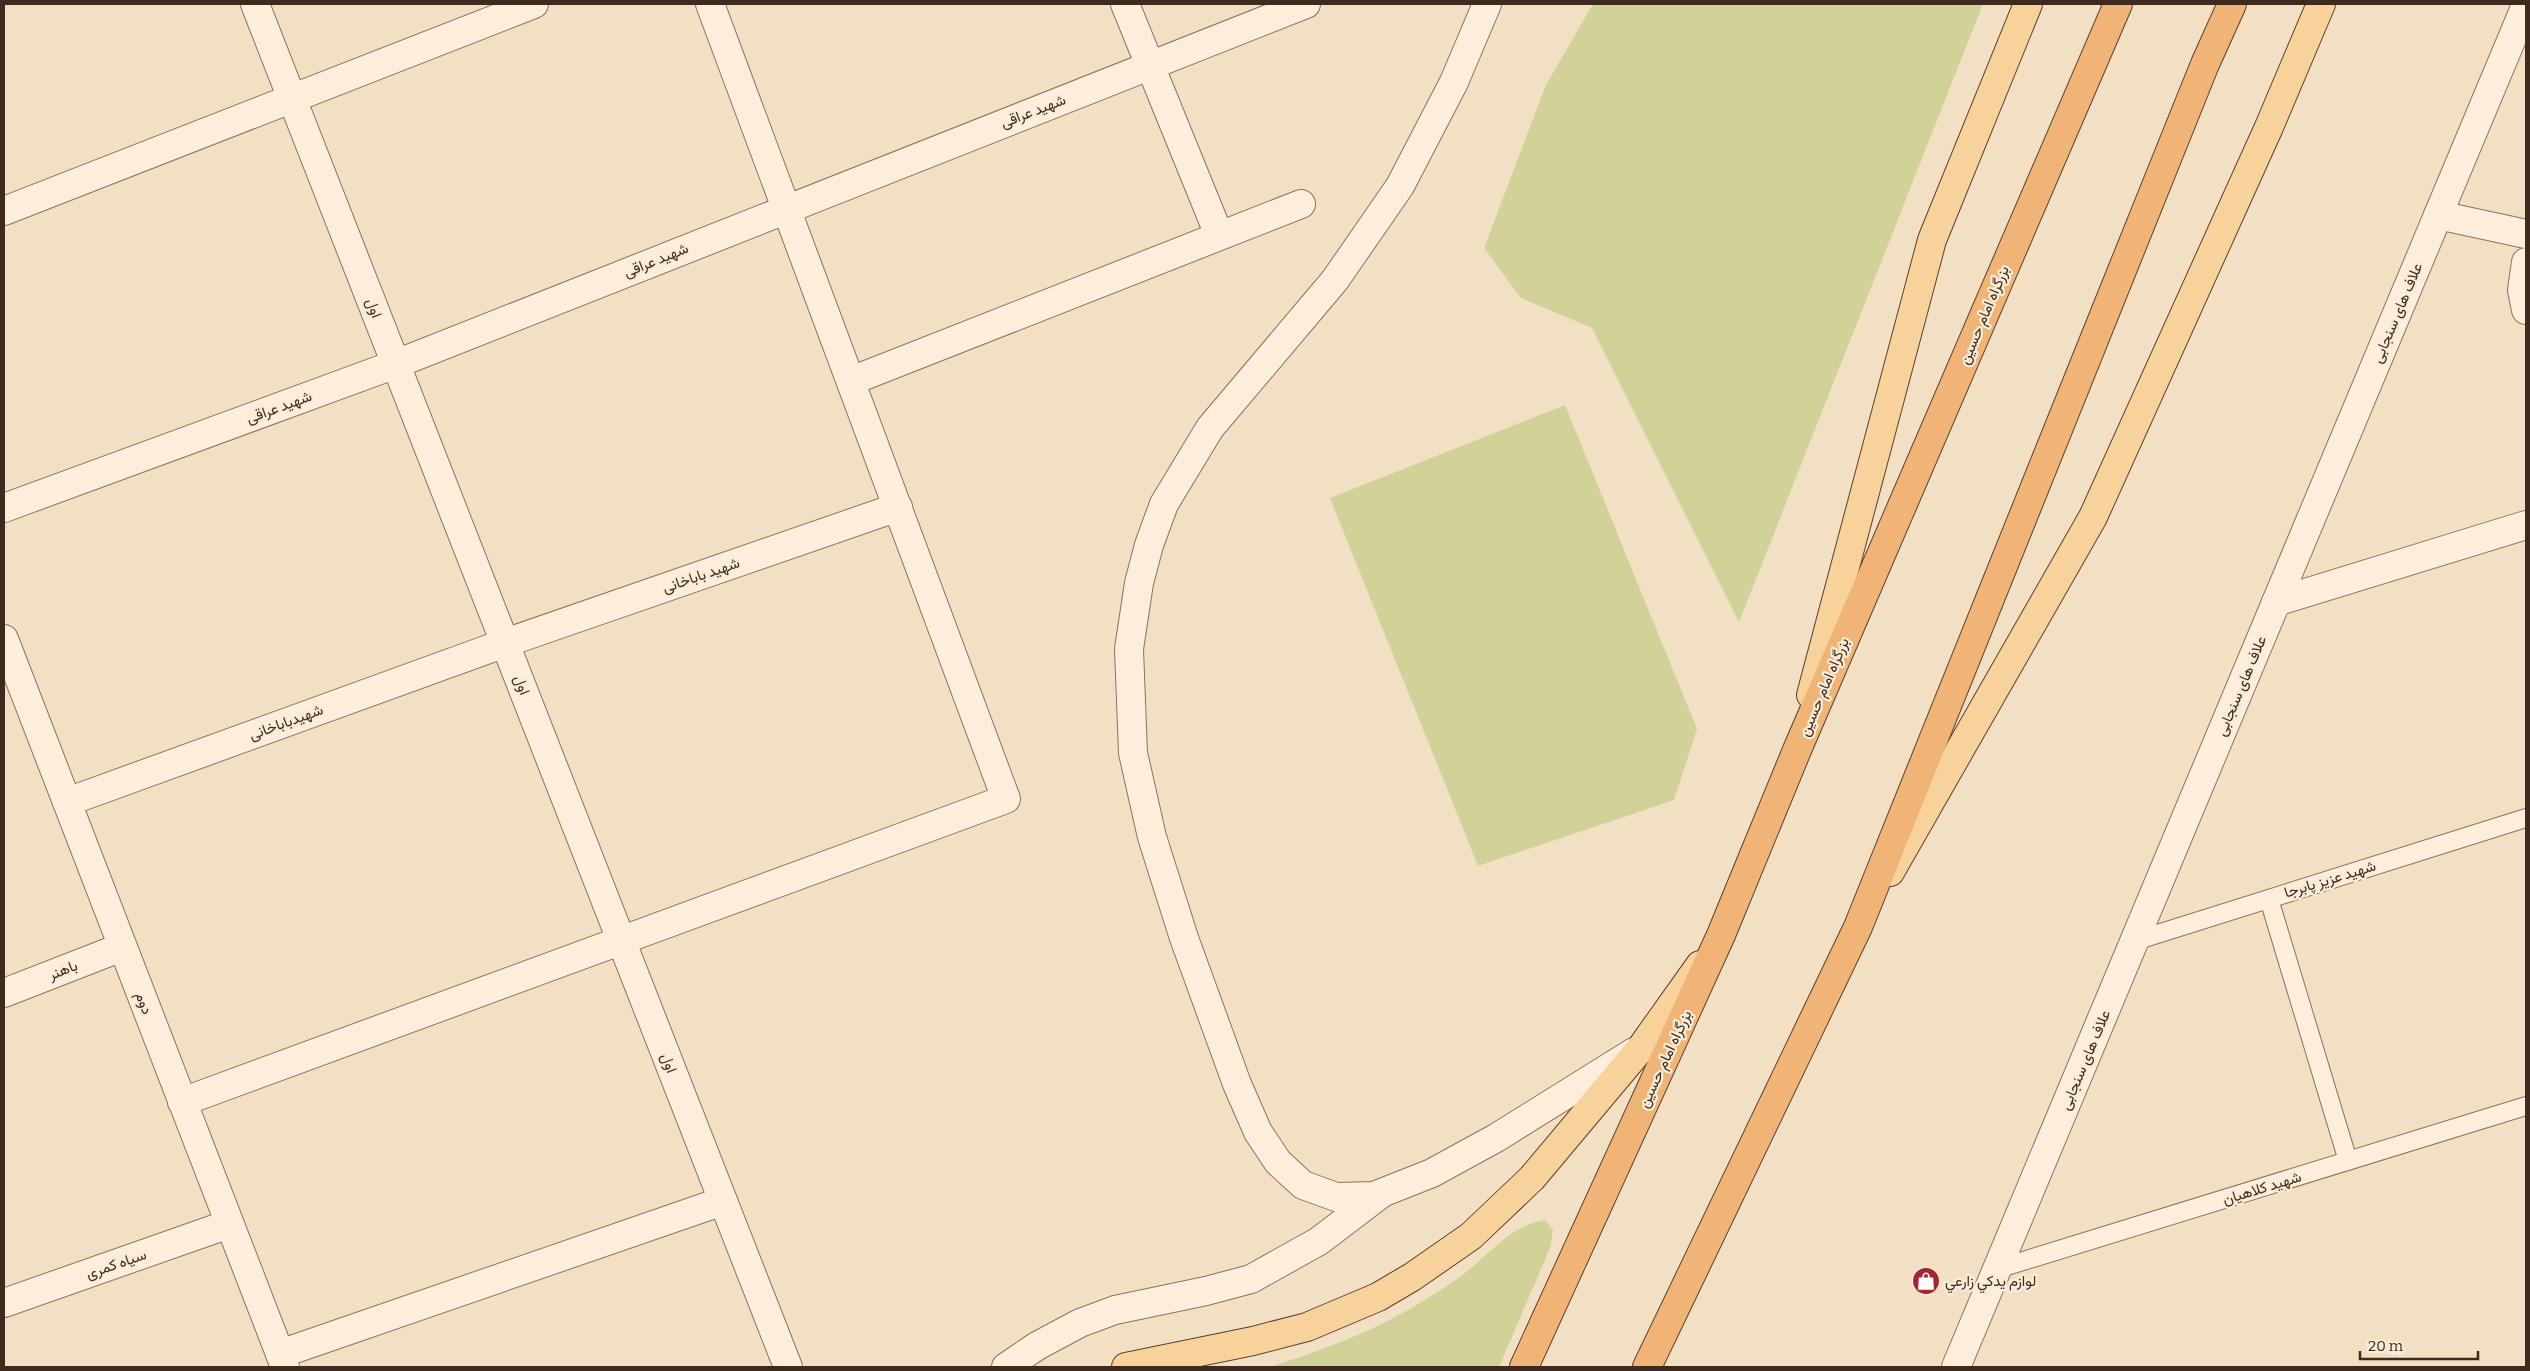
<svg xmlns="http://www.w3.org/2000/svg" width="2530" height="1371" font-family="Bitter,Vazirmatn,serif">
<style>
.green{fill:#d0d298}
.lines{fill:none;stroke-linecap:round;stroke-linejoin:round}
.service-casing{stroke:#8f7159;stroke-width:20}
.minor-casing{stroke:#8f7159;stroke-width:30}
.primary-casing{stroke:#5d3f2d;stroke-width:30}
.trunk-casing{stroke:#5d3f2d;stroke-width:30}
.service{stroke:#fceeda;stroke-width:18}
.minor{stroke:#fceeda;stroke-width:28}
.primary{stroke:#f7d29b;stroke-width:28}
.trunk{stroke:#efb476;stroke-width:28}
.labels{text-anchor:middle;stroke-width:4.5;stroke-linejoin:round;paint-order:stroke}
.street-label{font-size:15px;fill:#3e2b1e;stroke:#f9ebd6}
.poi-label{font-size:15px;fill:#3e2b1e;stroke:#f9ebd6;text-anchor:start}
</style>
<rect width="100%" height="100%" fill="#f2e0c5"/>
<!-- green -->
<g class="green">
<path d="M1593,4h390l-244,618 -147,-294 -71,-30 -37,-50 62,-163z"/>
<path d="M1565,405l132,324 -23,71 -196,66 -148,-368z"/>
<path d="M1545,1220l8,10 -3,18 -51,119h-229c53,-17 105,-36 153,-66 16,-10 33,-20 47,-32 23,-19 44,-45 75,-49z"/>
</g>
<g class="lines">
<!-- service casing -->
<g class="service-casing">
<g id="service">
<path d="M2269,899l79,262"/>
<path d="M2135,941l391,-123"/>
<path d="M1997,1269l529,-163"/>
</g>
</g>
<!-- minor casing -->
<g class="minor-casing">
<g id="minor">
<path d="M255,4l533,1363"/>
<path d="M1125,4l94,231"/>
<path d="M1487,4l-33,78 -54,104 -65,94 -125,148 -46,76 -15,41 -10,38 -10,66 4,104 19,84 32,101 53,146 21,48 20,30 25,23 33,12 38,-1 58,-23 64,-35 138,-86"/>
<path d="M4,211l530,-207"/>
<path d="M2438,215l88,19"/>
<path d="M2526,262l-4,28 4,20"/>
<path d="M851,381l450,-177"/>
<path d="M4,508l392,-144 910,-360"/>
<path d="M2276,602l250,-77"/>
<path d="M4,639l281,728"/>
<path d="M67,802l438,-159 393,-136"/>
<path d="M4,993l118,-46"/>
<path d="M182,1102l824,-303 -296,-795"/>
<path d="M4,1303l225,-79"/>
<path d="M280,1354l443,-153"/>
<path d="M1006,1367l31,-21 43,-23 35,-13 91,-19 45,-12 68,-38 63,-48"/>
<path d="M1956,1367l570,-1362"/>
</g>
</g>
<!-- primary casing -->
<g class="primary-casing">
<g id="primary">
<path d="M1811,695l121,-455 96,-236"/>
<path d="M1890,872l203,-355 176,-390 52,-123"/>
<path d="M1126,1367l127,-26 54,-14 71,-30 34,-20 59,-41 61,-58 109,-130 59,-83"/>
</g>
</g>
<!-- trunk casing -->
<g class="trunk-casing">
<g id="trunk">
<path d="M1524,1367l197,-432 76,-185 321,-746"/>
<path d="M1647,1367l211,-440 347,-863 27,-60"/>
</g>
</g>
<!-- service -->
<use href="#service" class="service"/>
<!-- minor -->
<use href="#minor" class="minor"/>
<!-- primary -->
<use href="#primary" class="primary"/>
<!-- trunk -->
<use href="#trunk" class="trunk"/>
</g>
<!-- icons -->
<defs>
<g id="shop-disc" transform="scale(1.4375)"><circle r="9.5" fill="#a42431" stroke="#f9ebd6"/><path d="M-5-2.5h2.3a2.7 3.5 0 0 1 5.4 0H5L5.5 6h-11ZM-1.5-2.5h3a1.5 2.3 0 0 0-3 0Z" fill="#fff"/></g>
</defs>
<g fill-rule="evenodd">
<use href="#shop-disc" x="1926" y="1281"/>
</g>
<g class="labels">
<!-- street labels -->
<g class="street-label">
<text transform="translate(1033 111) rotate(-21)" y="5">شهید عراقی</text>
<text transform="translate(656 260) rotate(-22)" y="5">شهید عراقی</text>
<text transform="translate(374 308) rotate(69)" y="5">اول</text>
<text transform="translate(2397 313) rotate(-67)" y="5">علاف های سنجابی</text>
<text transform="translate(1984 315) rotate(-67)" y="5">بزرگراه امام حسین</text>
<text transform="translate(279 407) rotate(-20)" y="5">شهید عراقی</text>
<text transform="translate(701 575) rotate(-19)" y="5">شهید باباخانی</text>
<text transform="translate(522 685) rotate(69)" y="5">اول</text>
<text transform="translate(2241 686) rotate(-67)" y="5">علاف های سنجابی</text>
<text transform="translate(1824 687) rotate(-67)" y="5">بزرگراه امام حسین</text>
<text transform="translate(286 722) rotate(-20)" y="5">شهیدباباخانی</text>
<text transform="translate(2330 879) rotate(-17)" y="5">شهید عزیز پابرجا</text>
<text transform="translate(63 970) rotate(-21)" y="5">باهنر</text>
<text transform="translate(144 1003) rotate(69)" y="5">دوم</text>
<text transform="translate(1665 1059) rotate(-65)" y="5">بزرگراه امام حسین</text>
<text transform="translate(2085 1060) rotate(-67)" y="5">علاف های سنجابی</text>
<text transform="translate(669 1063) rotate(69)" y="5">اول</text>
<text transform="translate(2262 1188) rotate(-17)" y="5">شهید کلاهیان</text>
<text transform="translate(116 1264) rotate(-19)" y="5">سیاه کمری</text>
</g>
<!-- poi labels -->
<g class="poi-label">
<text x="1945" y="1286">لوازم يدكي زارعي</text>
</g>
</g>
<!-- border -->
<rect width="2530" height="1371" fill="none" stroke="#3e2b1e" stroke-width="10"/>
<!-- scale -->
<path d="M2360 1351v8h118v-8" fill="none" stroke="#3e2b1e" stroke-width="2.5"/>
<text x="2368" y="1351" font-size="15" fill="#3e2b1e" stroke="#f9ebd6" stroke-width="4" paint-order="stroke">20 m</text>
</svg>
